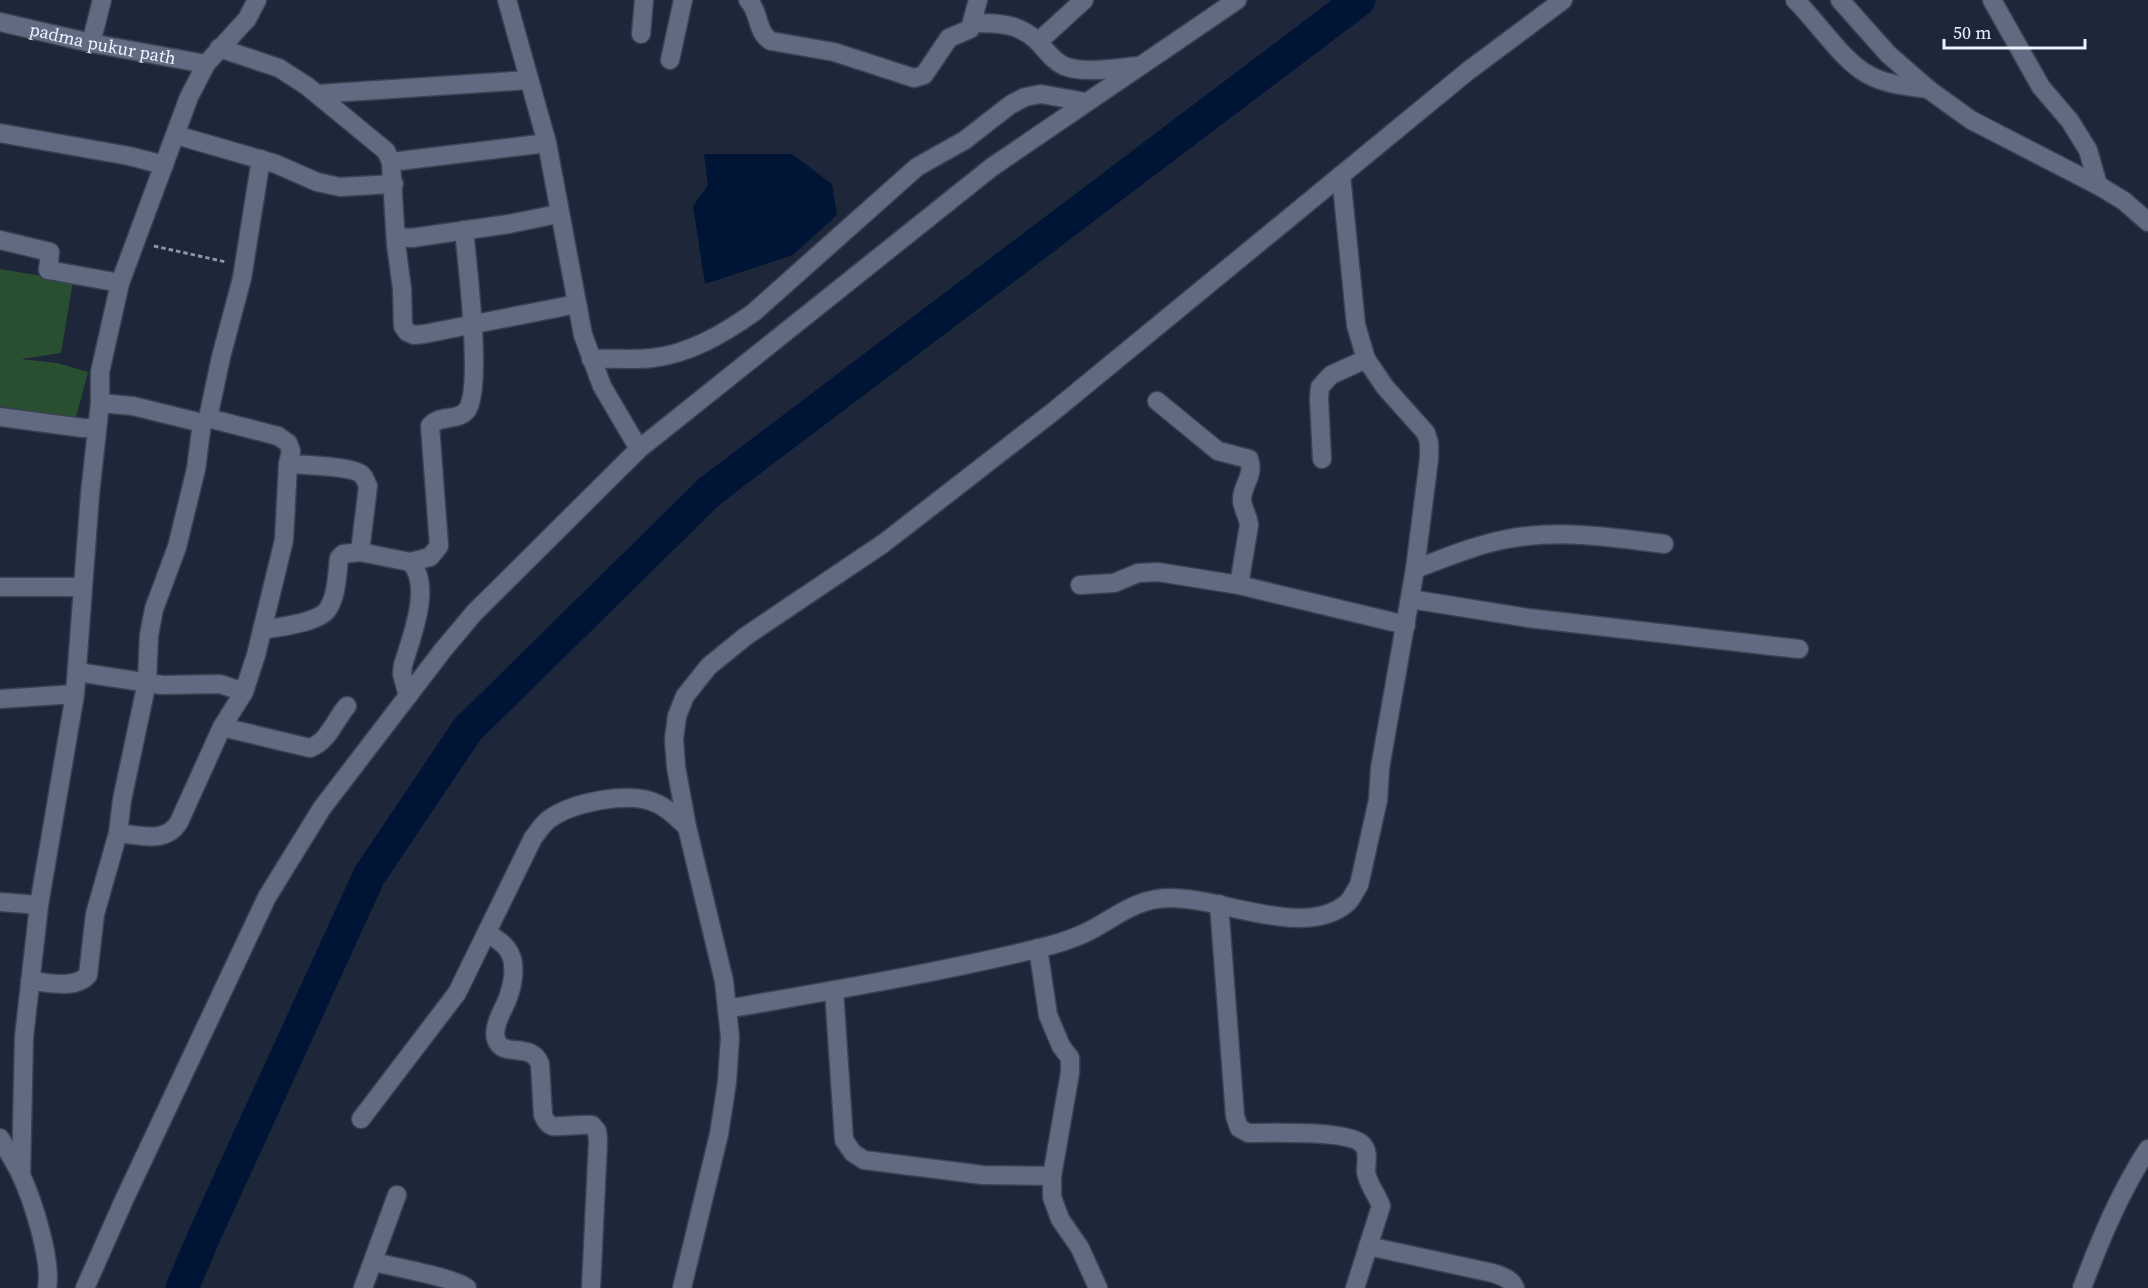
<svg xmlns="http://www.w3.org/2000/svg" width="2148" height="1288" font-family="'Source Serif 4',serif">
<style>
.green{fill:#294f31}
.water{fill:#001536}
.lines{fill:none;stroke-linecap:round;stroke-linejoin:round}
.river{stroke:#001536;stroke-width:33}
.minor-casing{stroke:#3a4151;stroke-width:21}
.tertiary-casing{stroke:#3a4151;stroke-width:21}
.secondary-casing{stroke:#3a4151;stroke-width:21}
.path{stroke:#8e95a4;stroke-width:3;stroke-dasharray:4.5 3;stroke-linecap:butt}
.minor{stroke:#606b81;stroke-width:18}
.tertiary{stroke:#606b81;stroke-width:18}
.secondary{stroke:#606b81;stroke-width:18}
.labels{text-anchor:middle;stroke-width:4.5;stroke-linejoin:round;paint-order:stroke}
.street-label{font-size:18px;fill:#ebf1fe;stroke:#1e2739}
</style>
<rect width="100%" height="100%" fill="#1e2739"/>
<!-- green -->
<path class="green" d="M0,269l73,12 -12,72 -40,6 36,4 31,9 -12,45 -71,-4 1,-6 -6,-1z"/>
<!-- water -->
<path class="water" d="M704,154h88l40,30 5,31 -44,40 -88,29 -12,-78 15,-21z"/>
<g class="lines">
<!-- river -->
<path class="river" d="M182,1288l23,-54 164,-358 98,-146 243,-239 649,-491"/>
<!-- minor casing -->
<g class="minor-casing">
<g id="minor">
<path d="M507,0l40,143 36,192 19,51 37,63"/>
<path d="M748,0c12,12 8,32 23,41l63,11 80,26 10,-3 25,-37 21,-9 8,-29"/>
<path d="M1795,0c22,21 48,62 74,75 18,10 39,11 59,14"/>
<path d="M1992,0l49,87 29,34 18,29 10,35"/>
<path id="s1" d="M0,22l91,21 115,21"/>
<path d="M973,23c24,0 46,0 64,18 10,10 15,19 27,25 22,8 52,2 74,0"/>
<path d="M641,34l3,-34"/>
<path d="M1038,42l46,-42"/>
<path d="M91,43l11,-43"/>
<path d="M219,48l60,20 28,18 79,65 5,11"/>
<path d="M670,60l13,-60"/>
<path d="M317,94l212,-14"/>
<path d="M0,133l129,23 35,9"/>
<path d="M176,135l100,29 41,18 23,5 54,-3"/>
<path d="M547,143l-156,19 5,82 6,45 1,37 4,6 7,3 10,-1 153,-30"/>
<path d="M396,237l15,1 98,-14 49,-10"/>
<path d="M0,240l50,12 -2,18 72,13"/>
<path d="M591,359c20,-1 41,1 61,-1 37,-4 71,-24 101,-45l164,-146 48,-27 45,-35 15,-8 16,-3 45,8"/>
<path d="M1157,401l61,50 31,8c6,17 -8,27 -7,42 1,8 6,15 7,24l-10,60"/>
<path d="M100,403l33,3 69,17 6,-5 13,-61 21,-79 19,-119"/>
<path d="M0,417l83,11h14"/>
<path d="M1322,459l-3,-61 1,-11 11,-12 35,-16"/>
<path d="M288,464c15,1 63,2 73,10 4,3 5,8 7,12l-8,66"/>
<path d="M410,562l20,-5 9,-11 -9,-120c9,-12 28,-4 37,-16 16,-23 0,-147 -3,-180"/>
<path d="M1415,569c30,-11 60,-24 92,-30 52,-10 105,-2 157,5"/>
<path d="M1080,585l34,-2 24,-10 20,-1 81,13 167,40"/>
<path d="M0,587h82"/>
<path d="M1410,599l118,19 271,31"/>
<path d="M262,630c16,-3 57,-7 66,-21 9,-14 9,-35 11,-51l4,-4 17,-2 50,10c23,23 1,76 -7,103l-1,9 6,22"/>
<path d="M77,672l85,13 58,-1 24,8"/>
<path d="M0,699l75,-5"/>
<path d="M222,727l88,21c19,-7 24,-27 37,-42"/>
<path d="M118,833c22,2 48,11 61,-11l43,-95 22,-35 12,-37 28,-115 4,-76 3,-13 -3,-8 -10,-7 -70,-18"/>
<path d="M0,902l39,3"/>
<path d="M1219,904l16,212 4,12 9,5c21,0 103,-3 115,12 6,7 3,18 3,27 2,13 11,22 15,34l-26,82"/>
<path d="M487,932c7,6 17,11 21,18 11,16 3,44 -5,59 -4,8 -10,21 -7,30 6,20 36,2 44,25l3,51c2,5 4,9 9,11 9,1 28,-2 40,-1l5,6 1,10 -7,147"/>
<path d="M1038,948l10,67 13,31 9,12v15l-18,103v21l8,22 20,29 18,40"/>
<path d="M30,981c18,1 45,9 58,-6l7,-61 23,-81 4,-33 25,-118 2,-47 5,-26 23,-62 19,-78 6,-46"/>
<path d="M834,990l10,150 9,13 11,7 119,15 69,1"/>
<path d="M727,1009c107,-19 216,-37 321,-63 15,-4 30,-9 43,-16 26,-14 47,-32 78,-32 51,-1 134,41 177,6 6,-5 9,-13 13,-19l19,-85 2,-32 35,-199 14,-110v-16l-3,-10 -41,-46 -19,-28 -10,-34 -15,-150"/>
<path d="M361,1119l96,-126 76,-155c5,-6 9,-13 15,-18 24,-18 83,-30 110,-16 11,5 20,15 29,23"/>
<path d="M21,1175l3,-138 15,-132 36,-211 15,-200 10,-91v-31l20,-89 69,-186 17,-33 41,-45 10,-19"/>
<path d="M1368,1246l125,27c8,3 19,6 22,15"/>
<path d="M374,1262c17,4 85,17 93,26"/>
<path d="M85,1288l39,-88 143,-303 55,-89 121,-158 31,-37 165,-164 353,-282 245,-167"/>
<path d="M363,1288l34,-93"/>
<path d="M682,1288l37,-154 8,-52 3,-45 -6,-56 -37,-154 -11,-60 -2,-28 3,-23 8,-20 24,-30 37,-30 138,-93 170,-132 414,-340 95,-71"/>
<path d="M2082,1288c18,-48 38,-96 66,-139"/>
</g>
</g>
<!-- tertiary casing -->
<g class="tertiary-casing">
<path id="tertiary" d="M1840,0l48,54 40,35 43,31 130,67 23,14 24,21"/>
</g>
<!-- secondary casing -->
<g class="secondary-casing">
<path id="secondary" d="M0,1138c7,12 15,24 21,37 12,26 31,85 26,113"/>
</g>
<!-- path -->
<path class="path" d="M154,246l72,16"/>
<!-- minor -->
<use href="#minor" class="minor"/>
<!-- tertiary -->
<use href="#tertiary" class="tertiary"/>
<!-- secondary -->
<use href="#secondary" class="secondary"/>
</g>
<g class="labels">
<!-- street labels -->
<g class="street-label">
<text dy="6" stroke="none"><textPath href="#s1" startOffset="105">padma pukur path</textPath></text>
</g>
</g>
<!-- scale -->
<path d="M1944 39v9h141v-9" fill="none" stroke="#ebf1fe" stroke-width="3"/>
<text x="1953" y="39" font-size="18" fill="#ebf1fe" stroke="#1e2739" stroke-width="4.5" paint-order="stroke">50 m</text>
</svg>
